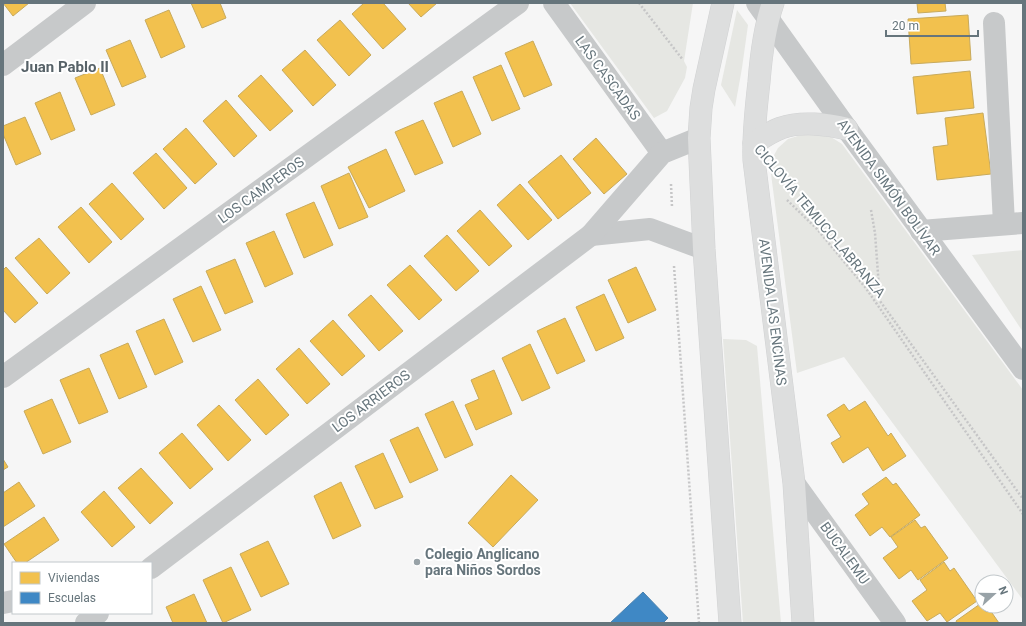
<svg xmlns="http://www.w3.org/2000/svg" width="1026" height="626" font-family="Roboto,sans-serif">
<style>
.green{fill:#e6e7e3}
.homes{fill:#f2c14e;stroke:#c8aa5c}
.schools{fill:#3f88c5;stroke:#4b82af}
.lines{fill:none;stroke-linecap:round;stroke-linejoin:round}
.secondary-casing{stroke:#d1d2d3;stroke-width:23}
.path{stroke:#c6c6c7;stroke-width:2.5;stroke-dasharray:2 2;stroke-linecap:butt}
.minor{stroke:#c7c9ca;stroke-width:22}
.tertiary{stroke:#c7c9ca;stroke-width:22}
.secondary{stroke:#dddede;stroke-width:22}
.poi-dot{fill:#98a2a7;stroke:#fff;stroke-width:1.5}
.labels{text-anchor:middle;stroke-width:4;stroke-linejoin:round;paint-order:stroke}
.street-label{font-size:14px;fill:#66757c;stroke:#fff}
.poi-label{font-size:14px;font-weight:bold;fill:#66757c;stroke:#fff;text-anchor:start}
.neighbourhood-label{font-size:15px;font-weight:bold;fill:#576268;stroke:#fff}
</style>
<rect width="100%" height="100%" fill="#f6f6f6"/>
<!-- green -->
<g class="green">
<path d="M570,3h123l-9,58 3,6 -2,11 -18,33 -13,7z"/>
<path d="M737,10l11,15 -6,43 -7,39 -14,-22z"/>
<path d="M804,134h9l18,3 11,7 181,246v210l-179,-243 -47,16 -26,-199 2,-17 5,-9 10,-9z"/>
<path d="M1023,250v82l-51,-77z"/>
<path d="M723,339l23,1 11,6 24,277h-38z"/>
</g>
<!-- homes -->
<g class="homes">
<path d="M3,3h26l-16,13z"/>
<path d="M191,3h29l6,15 -24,10z"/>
<path d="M364,3h19l23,26 -23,20 -31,-35z"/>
<path d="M408,3h29l-16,14z"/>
<path d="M917,3h28l1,8 -28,2z"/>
<path d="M169,10l16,37 -24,11 -16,-38z"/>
<path d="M968,15l3,45 -60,4 -3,-45z"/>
<path d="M340,20l31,35 -22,21 -32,-36z"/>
<path d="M130,40l16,37 -24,10 -16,-37z"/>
<path d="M533,41l19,44 -28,12 -19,-44z"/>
<path d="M305,50l31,35 -23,21 -31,-36z"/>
<path d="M501,65l19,44 -28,12 -19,-44z"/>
<path d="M100,68l15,37 -24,10 -16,-37z"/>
<path d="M970,71l4,37 -57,6 -4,-37z"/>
<path d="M261,75l32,36 -23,20 -32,-35z"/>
<path d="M462,91l19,43 -28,13 -19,-44z"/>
<path d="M60,92l15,38 -24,10 -16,-37z"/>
<path d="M226,100l31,36 -23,21 -31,-36z"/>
<path d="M983,113l8,61 -54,6 -4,-33 15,-2 -3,-27z"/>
<path d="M25,117l16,37 -25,11 -13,-31v-8z"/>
<path d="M423,120l20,43 -28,12 -20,-43z"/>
<path d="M186,128l31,36 -22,20 -32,-35z"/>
<path d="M596,138l31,36 -23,20 -31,-35z"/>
<path d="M386,149l19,42 -36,17 -21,-41z"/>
<path d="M156,153l31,35 -23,21 -31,-36z"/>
<path d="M561,155l30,38 -33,26 -30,-37z"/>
<path d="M349,173l19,44 -29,12 -18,-43z"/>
<path d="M112,183l32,36 -23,21 -32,-36z"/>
<path d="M520,184l32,36 -24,20 -31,-35z"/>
<path d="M314,202l19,43 -29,13 -18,-44z"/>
<path d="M81,207l31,35 -23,21 -31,-36z"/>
<path d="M480,210l32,36 -23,20 -32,-35z"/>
<path d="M274,231l19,43 -28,13 -19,-44z"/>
<path d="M447,235l32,36 -23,20 -32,-35z"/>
<path d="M39,238l31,35 -23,21 -32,-36z"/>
<path d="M235,259l18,43 -28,12 -19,-43z"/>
<path d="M410,265l32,35 -23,20 -32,-35z"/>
<path d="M6,267l32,36 -23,20 -12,-13v-40z"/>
<path d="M636,267l20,43 -28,13 -20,-43z"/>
<path d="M201,286l20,44 -28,12 -20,-43z"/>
<path d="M604,294l20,44 -28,13 -20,-44z"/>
<path d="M371,295l32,36 -24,20 -31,-36z"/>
<path d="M565,318l20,43 -28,13 -20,-43z"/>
<path d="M164,319l19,43 -28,13 -19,-44z"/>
<path d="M333,320l32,36 -23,20 -32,-35z"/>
<path d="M128,343l19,44 -28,12 -19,-44z"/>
<path d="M530,344l20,44 -28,13 -20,-43z"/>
<path d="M299,348l31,36 -23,20 -31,-35z"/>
<path d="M89,368l19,44 -29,12 -19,-44z"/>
<path d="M494,370l18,44 -36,16 -11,-25 14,-6 -8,-19z"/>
<path d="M258,379l31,36 -23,20 -31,-35z"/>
<path d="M52,399l19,43 -28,12 -19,-43z"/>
<path d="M453,401l20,44 -28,13 -20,-44z"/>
<path d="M865,401l23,35 3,-3 15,23 -23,15 -15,-24 -25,16 -12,-20 10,-6 -14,-22 17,-11 5,7z"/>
<path d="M219,405l32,35 -23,21 -31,-36z"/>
<path d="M418,427l20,43 -28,13 -20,-43z"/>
<path d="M182,433l31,36 -23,20 -31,-36z"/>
<path d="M383,453l20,44 -28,12 -20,-43z"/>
<path d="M3,459l5,8 -5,3z"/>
<path d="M141,468l32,35 -23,21 -32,-36z"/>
<path d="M511,475l27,25 -45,47 -25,-24z"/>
<path d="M886,477l7,8 3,-2 24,32 -30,22 -8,-10 -12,9 -15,-21 14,-11 -7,-10z"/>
<path d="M19,482l16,24 -32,21v-34z"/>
<path d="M341,482l20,44 -28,13 -19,-43z"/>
<path d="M104,491l31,36 -23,20 -31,-35z"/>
<path d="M44,517l15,23 -34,23h-8l-13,-19z"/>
<path d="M915,520l6,8 4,-2 23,32 -30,22 -7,-10 -12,9 -16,-21 15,-11 -7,-10z"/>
<path d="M268,541l21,43 -28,13 -21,-43z"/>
<path d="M944,562l6,9 4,-3 23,33 -30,21 -7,-9 -13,8 -15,-20 15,-11 -7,-10z"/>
<path d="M231,567l20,43 -28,13 -20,-43z"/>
<path d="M194,594l13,29h-34l-7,-16z"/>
<path d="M980,604l6,8 4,-2 9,13h-42l-1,-2z"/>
</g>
<!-- schools -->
<path class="schools" d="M643,592l25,26 -5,5h-53z"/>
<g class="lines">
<!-- secondary casing -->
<g class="secondary-casing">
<g id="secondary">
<path d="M723,3l-19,86 -3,19 -2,30 5,111 26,374"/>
<path d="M773,3c-9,26 -12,53 -14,79 -3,26 -6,52 -5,78l40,323 9,140"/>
<path d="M754,143c8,-5 18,-12 27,-15 19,-7 47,-4 66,1"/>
</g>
</g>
<!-- path -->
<g class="path">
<path d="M639,3l44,57"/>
<path d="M671,184l1,23"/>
<path d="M787,200l30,29 48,58 158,227"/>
<path d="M871,210l4,23 5,68 143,198"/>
<path d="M674,266l25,357"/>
</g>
<!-- minor -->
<g class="minor">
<path d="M554,3l108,150"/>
<path d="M994,23l10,201"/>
<path d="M3,65l82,-62"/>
<path d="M921,231l102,-8"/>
<path d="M591,235l59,-6 54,20"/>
<path d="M3,377l515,-374"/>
<path d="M794,483l101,140"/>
<path d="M151,568l440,-333 71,-82 37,-15"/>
<path d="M3,603l10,-2"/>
<path d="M86,623l12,-10"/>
</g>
<!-- tertiary -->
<path class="tertiary" d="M757,3l90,126 176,240"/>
<!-- secondary -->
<use href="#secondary" class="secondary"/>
</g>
<!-- markers -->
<circle class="poi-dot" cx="417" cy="562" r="4"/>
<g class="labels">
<!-- street labels -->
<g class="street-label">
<text transform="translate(608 78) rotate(54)" y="5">LAS CASCADAS</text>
<text transform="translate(889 187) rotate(54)" y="5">AVENIDA SIMÓN BOLÍVAR</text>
<text transform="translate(261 190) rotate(-36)" y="5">LOS CAMPEROS</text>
<text transform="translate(820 221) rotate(50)" y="5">CICLOVÍA TEMUCO-LABRANZA</text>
<text transform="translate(773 312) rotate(83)" y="5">AVENIDA LAS ENCINAS</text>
<text transform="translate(371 401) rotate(-37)" y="5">LOS ARRIEROS</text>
<text transform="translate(845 553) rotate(54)" y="5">BUCALEMU</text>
</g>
<!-- poi labels -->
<g class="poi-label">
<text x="425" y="559">Colegio Anglicano<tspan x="425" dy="16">para Niños Sordos</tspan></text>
</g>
<!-- neighbourhood labels -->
<g class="neighbourhood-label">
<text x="65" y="72">Juan Pablo II</text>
</g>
</g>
<!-- border -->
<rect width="1026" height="626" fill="none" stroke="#66757c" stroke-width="8"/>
<!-- legend -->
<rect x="12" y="562" width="140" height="52" fill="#ffffff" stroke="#c2c8cb"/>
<rect x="20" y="572" width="20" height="12" fill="#f2c14e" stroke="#c2c8cb"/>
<text x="48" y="582" font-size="12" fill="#66757c">Viviendas</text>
<rect x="20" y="592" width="20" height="12" fill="#3f88c5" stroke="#c2c8cb"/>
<text x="48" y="602" font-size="12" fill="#66757c">Escuelas</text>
<!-- north arrow -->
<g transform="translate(994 594) rotate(69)"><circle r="19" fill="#ffffff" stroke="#c2c8cb"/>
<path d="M0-3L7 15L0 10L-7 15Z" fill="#98a2a7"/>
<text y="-6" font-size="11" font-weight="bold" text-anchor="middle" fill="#66757c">N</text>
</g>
<!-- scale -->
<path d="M886 30v6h92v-6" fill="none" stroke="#66757c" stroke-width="2"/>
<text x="892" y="30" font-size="12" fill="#66757c" stroke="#ffffff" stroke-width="3" paint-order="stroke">20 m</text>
</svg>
